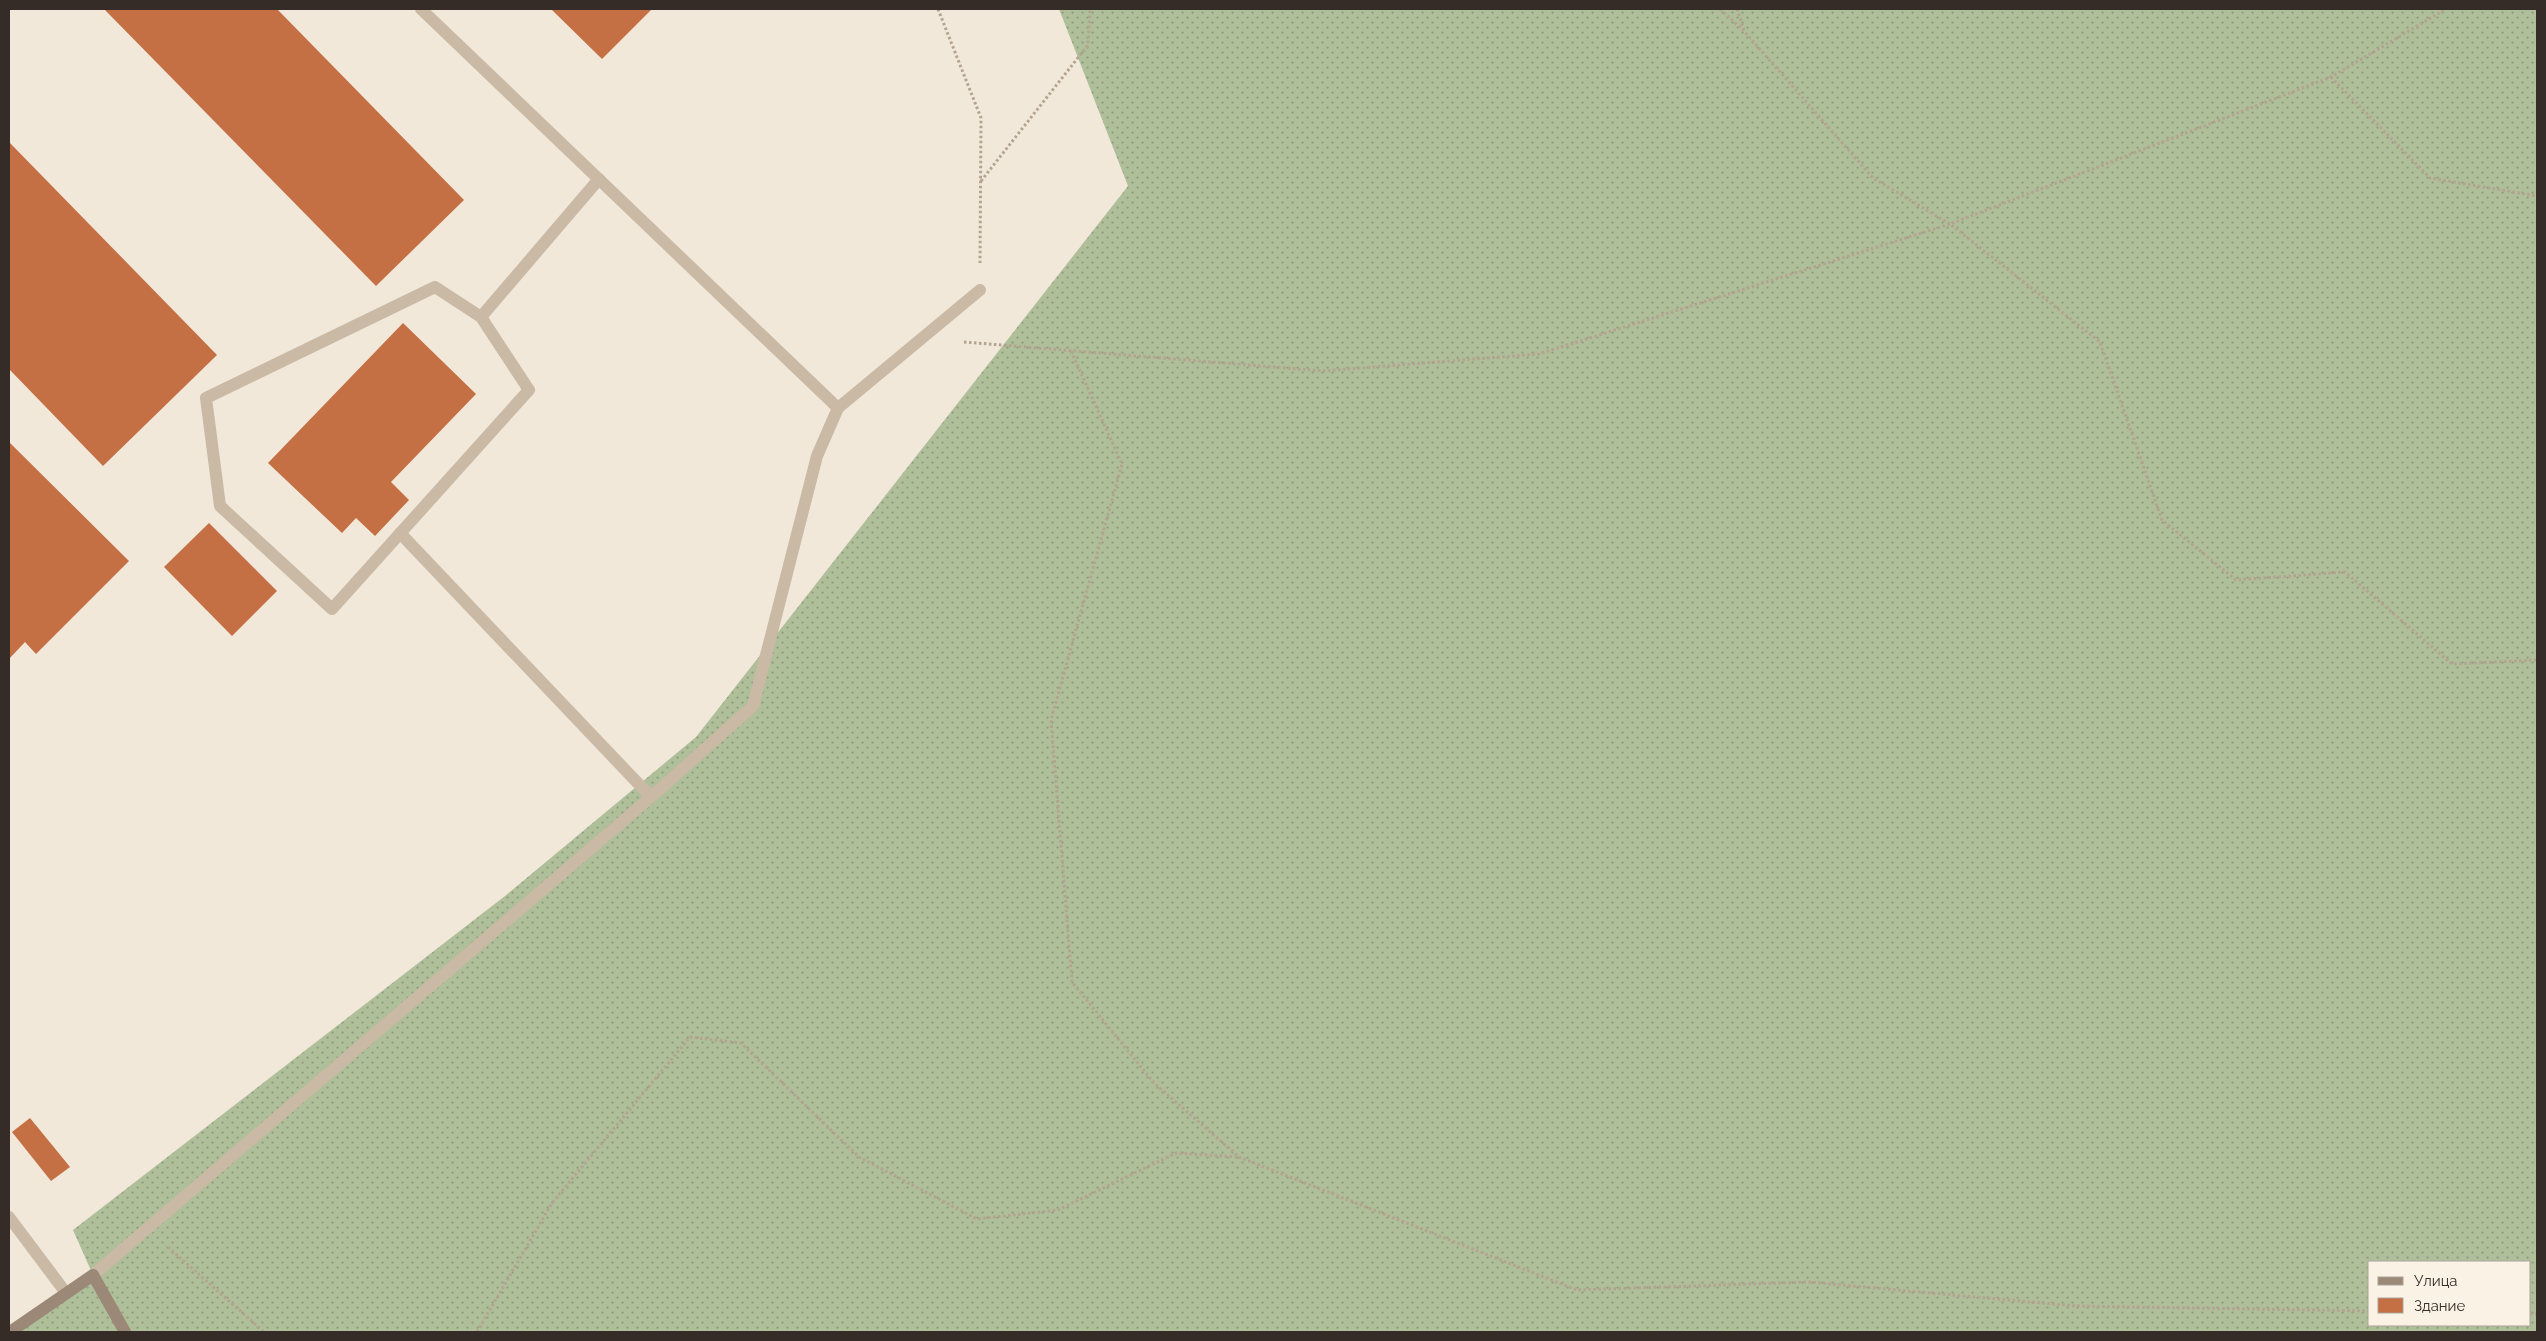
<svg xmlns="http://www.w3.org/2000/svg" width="2546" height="1341" font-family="Raleway,sans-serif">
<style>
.grass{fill:url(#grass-dots);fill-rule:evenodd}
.building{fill:#c46f44}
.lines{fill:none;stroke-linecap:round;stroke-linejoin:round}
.path{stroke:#b4a390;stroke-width:3;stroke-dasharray:2.5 2.5;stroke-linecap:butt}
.lane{stroke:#c9b9a5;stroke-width:12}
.street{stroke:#c9b9a5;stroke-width:12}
.secondary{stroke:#9c8877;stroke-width:12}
</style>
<defs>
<pattern id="grass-dots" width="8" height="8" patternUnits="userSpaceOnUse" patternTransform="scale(1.25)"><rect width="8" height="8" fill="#afbf9a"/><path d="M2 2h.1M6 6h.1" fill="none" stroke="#8f9b7e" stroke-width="1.8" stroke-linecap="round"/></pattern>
</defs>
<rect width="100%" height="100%" fill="#f1e8d9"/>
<!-- grass -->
<path class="grass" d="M1059,9h1478v1323h-2527l83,-57 -20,-45 432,-334 191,-159 432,-551zM2370,1262h160v63h-160z"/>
<!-- building -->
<g class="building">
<path d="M104,9h173l187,191 -88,86z"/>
<path d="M551,9h101l-50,50z"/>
<path d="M9,142l208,213 -114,111 -94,-97z"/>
<path d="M403,323l73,71 -85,88 18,18 -34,36 -19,-18 -14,15 -74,-70z"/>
<path d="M9,442l120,119 -93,93 -11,-12 -16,17z"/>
<path d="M209,523l68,68 -45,45 -68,-69z"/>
<path d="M30,1118l40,49 -19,14 -39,-49z"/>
</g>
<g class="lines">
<!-- path -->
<g class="path">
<path d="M938,9l43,109 -1,145"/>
<path d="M1720,9l24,22 129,147 77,46 150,118 62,178 74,60 109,-8 107,92 85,-4"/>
<path d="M1737,9l7,21"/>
<path d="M2331,77l99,101 107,18"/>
<path d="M981,181l107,-136 2,-36"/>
<path d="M964,342l359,29 216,-17 411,-130 381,-147 115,-68"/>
<path d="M1071,351l51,113 -71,256 21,262 82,101 85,74 338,133 232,-8 266,24 295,5"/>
<path d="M168,1247l96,85"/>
<path d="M2530,1314h7"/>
<path d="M477,1332l75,-129 138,-166 51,6 118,114 118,62 81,-9 118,-57 62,4"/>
</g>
<!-- lane -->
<g class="lane">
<path d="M421,9l417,399"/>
<path d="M435,287l46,30 48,73 -197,219 -112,-103 -14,-108z"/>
<path d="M481,317l118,-138"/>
<path d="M400,533l251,264"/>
<path d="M9,1217l57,76"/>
</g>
<!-- street -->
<path class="street" d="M93,1275l558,-478 102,-91 64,-250 21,-48 142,-118"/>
<!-- secondary -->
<path class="secondary" d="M10,1332l83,-57 32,57"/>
</g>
<!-- border -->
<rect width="2546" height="1341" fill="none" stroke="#352c27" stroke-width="20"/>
<!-- legend -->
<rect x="2368" y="1261" width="162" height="65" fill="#f9f2e5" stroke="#aba399"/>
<rect x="2378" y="1277" width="25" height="8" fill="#9c8877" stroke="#aba399"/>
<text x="2414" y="1286" font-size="15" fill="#352c27">Улица</text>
<rect x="2378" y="1298" width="25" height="15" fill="#c46f44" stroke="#aba399"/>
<text x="2414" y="1311" font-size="15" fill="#352c27">Здание</text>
</svg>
